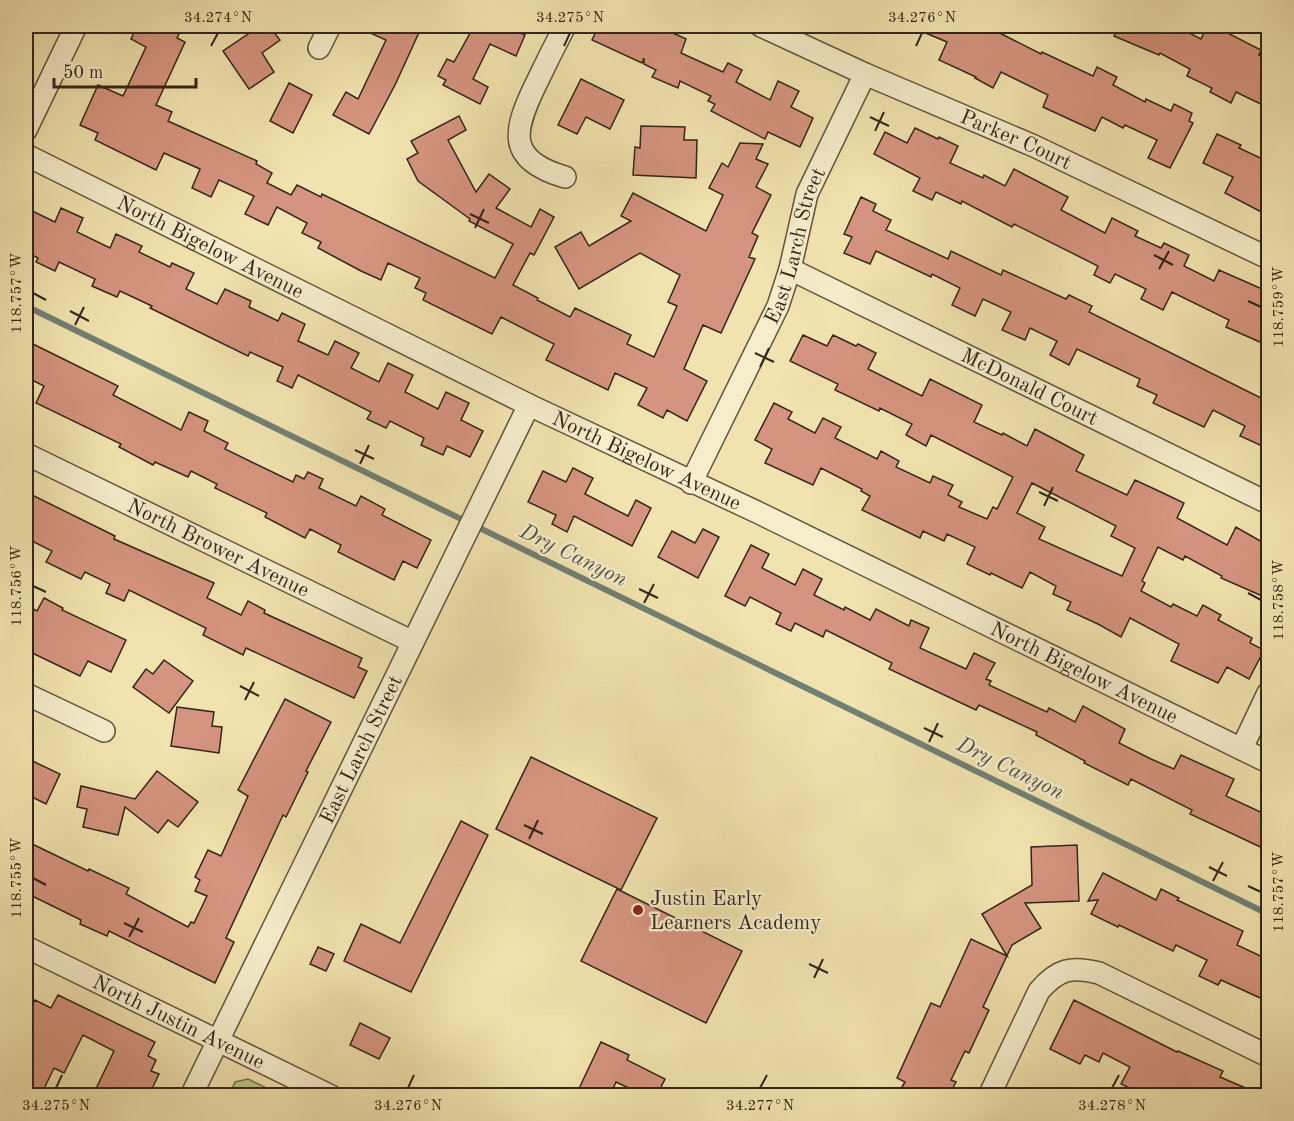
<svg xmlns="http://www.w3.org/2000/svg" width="1294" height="1121" font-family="'Old Standard TT',serif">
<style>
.green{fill:#bbc38a;stroke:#777452;stroke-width:1.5}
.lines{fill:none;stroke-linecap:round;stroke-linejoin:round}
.stream{stroke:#718074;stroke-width:6}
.building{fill:#d5947f;stroke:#332519;stroke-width:1.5;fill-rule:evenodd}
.minor-casing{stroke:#62543e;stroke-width:24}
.minor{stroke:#f6edcb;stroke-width:21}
.ticks{fill:none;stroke:#332519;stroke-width:2}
.poi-dot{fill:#8f2418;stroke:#f6edcb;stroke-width:2}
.labels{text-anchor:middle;stroke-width:5;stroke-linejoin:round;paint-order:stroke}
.street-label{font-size:21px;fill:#332519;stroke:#f6edcb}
.poi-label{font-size:21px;fill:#332519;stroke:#f6edcb;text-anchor:start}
.water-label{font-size:22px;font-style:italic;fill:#525346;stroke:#f6edcb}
.neatline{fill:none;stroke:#332519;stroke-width:2}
.ticks-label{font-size:15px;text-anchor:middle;fill:#332519}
</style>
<rect width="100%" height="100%" fill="#f1e3af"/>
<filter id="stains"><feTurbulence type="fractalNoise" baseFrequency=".00333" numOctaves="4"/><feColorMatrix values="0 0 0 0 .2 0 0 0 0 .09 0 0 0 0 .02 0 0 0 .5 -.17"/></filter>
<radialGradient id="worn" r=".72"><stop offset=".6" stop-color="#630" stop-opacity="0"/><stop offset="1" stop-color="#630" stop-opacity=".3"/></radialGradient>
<!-- green -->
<path class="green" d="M248,1079l33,16h-52l6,-13z"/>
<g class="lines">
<!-- stream -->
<path class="stream" d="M26,306l1242,608"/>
</g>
<!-- building -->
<g class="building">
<path d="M137,26h46l-6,12 8,4 -29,63 16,7 -4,9 89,40 -1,3 16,9 -5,10 24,12 6,-10 24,12 1,-3 173,84 18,-34 -44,-23 1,-2 -52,-38 -11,-22 11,-6 -7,-12 48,-25 7,14 -18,10 28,52 13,-18 21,15 -14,19 35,19 9,-18 14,8 -20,38 -4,-2 -17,32 25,13 -1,2 33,17 5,-9 56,27 -4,9 27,13 23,-51 -9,-4 12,-27 -40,-22 -61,36 -24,-42 26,-15 8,14 42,-25 -10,-5 12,-23 73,38 17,-36 -14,-7 13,-25 6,4 12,-24 23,1 -7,15 12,5 -12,23 15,8 -19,38 6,3 -9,21 6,2 -34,74 -18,-8 -19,44 23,12 -20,40 -20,-11 -4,8 -25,-13 9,-17 -32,-15 -7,17 -62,-30 8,-16 -53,-27 -9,17 -69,-34 3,-7 -11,-5 5,-10 -32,-15 -7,17 -20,-9 -43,-23 3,-6 -19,-9 5,-10 -30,-16 -9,18 -23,-11 9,-18 -35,-16 -8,17 -19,-9 8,-19 -36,-16 -8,17 -61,-30 3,-7 -18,-8 18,-40 25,11 23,-49 -15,-8z"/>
<path d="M260,26h9l11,14 -18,13 12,19 -25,17 -26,-38z"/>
<path d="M355,26h67l-27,59 -26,49 -36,-19 13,-23 12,7 28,-59z"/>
<path d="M474,26h30l21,9 -9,21 -26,-12 -17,35 15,8 -8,17 -37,-19 3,-5 -8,-4 9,-17 7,3z"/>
<path d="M599,26h61v1l26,12 -5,14 42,19 5,-9 14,7 -6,12 34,18 8,-19 21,10 -8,16 22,11 -13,29 -32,-15 -3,7 -54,-28 4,-7 -7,-3 3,-5 -31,-15 -2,7 -26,-11 4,-7 -12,-6v-6l-2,5 -50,-23z"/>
<path d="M909,26h77l55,28 1,-2 51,24 4,-9 20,10 -4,8 32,17 1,-3 25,12 3,-7 18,9 -3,8 4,2 -23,45 -22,-10 9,-18 -32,-15 -2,3 -21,-11 -7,14 -52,-24 5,-12 -47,-23 -8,16 -18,-10 1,-1 -37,-17 8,-18z"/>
<path d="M1119,26h56l26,13 6,-13h7l47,24 -2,5 10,4v49l-33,-16 -5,11 -21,-11 2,-4 -25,-12 3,-7 -30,-16 -1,2 -45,-19z"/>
<path d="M581,79l43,21 -14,29 -24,-12 -9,17 -19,-9z"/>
<path d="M289,83l23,12 -19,38 -23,-12z"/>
<path d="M641,126l44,1 -1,13h13l-1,38 -63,-3 2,-28 5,1z"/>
<path d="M915,128l23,11 1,-2 19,9 -8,17 33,15 1,-3 21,11 9,-17 54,28 -7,13 44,23 7,-15 26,13 -3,5 26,12 3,-5 25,12 -5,11 30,15 5,-11 50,22v5l-7,14 7,3v32l-43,-19 3,-7 -57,-28 -9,18 -22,-11 5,-10 -31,-15 -5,9 -16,-8 4,-9 -84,-42 -2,3 -50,-26 -1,3 -25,-12 -4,8 -19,-9 7,-13 -46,-24 11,-22 22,11z"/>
<path d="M1217,134l24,11 -2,3 30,14v54l-44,-23 8,-16 -30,-14z"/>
<path d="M861,197l15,7 -3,7 18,9 -5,10 62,29 3,-8 50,24 2,-5 63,29 3,-4 23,11 -3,6 180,90v47l-29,-13 5,-10 -32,-16 -9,17 -51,-24 4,-8 -20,-9 3,-7 -63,-30 -8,16 -19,-10 7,-14 -27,-13 -5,12 -23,-10 9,-18 -28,-13 -8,17 -23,-11 8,-17 -28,-14 -1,3 -55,-26 -6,13 -26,-11 8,-16 -8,-3z"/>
<path d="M26,208l29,14 6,-14 22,10 -6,14 33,16 6,-14 26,12 -3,6 31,15 2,-4 22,10 -8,16 31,15 8,-15 26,12 -2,6 29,14 4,-8 23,11 -7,17 30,14 7,-14 24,12 -8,15 28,14 9,-19 25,12 -8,17 33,17 8,-17 23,11 -8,17 22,11 -13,26 -23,-11 -4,9 -22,-10 3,-7 -34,-17 -4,7 -19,-9 4,-7 -73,-37 -6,13 -15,-7 6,-14 -33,-15 -2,4 -98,-48 2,-2 -32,-15 -3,6 -25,-11 3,-7 -36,-17 -4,9 -19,-9 2,-4 -12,-6z"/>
<path d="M803,335l24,11 6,-11 23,11 2,-2 18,9 -8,16 54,27 8,-17 52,26 -8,17 28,13 1,-2 24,13 8,-17 19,10 30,16 -8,16 51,24 8,-15 28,13 21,10 -7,15 50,27 9,-18 33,19v53l-48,-21 1,-2 -37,-20 -2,4 -25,-13 -16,34 3,2 -4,8 30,16 2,-3 24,12 6,-11 18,10 -3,5 34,18 -2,5 14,7 -15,29 -22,-12 -9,16 -47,-22 8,-17 -49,-26 -9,19 -23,-13 -31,-14 4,-8 -18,-8 3,-8 -26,-14 -8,16 -31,-15 -1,2 -23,-11 8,-17 -28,-13 -3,7 -21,-10 -3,7 -58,-28 8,-14 -9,-5 1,-2 -41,-21 -8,17 -48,-22 7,-14 -17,-9 19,-37 18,9 -4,7 27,14 8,-15 18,9 -6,11 42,21 4,-8 18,10 -3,6 34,16 3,-7 20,9 -5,10 14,7 -3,5 28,12 6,-12 4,2 16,-32 -82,-42 -5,11 -20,-11 6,-11 -32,-16 -1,3 -44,-21 3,-6 -48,-23zM1032,483l84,43 -5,10 24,12 -13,28 -83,-37 6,-12 -28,-14z"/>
<path d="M33,344l85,42 -5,9 68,35 8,-18 19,9 -4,10 24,12 -3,6 68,33 3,-7 8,4 4,-7 15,7 -4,9 37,18 5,-10 24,13 -3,6 49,25 -14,28 -14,-7 -9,19 -56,-28 3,-7 -31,-16 -5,9 -40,-21 2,-4 -52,-25 2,-4 -26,-13 -3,6 -33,-15 -2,3 -34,-18 2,-3 -85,-41 8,-17 -18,-9v-19z"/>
<path d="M573,468l20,10 -8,16 43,22 8,-16 15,8 -19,38 -58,-30 -7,16 -15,-8 4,-9 -28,-13 15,-31 23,11z"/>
<path d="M26,492l89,44 -1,3 100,44 -7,15 34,17 7,-14 17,9 -1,3 98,45 -4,9 9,4 -13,27 -108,-50 -3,7 -40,-20 3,-7 -77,-38 -5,11 -18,-8 4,-9 -25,-12 -4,7 -35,-17 6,-11 -26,-13z"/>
<path d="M703,529l16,8 -21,41 -40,-21 14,-26 23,12z"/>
<path d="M751,545l18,9 -7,14 33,17 8,-16 19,10 -8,16 30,15 1,-3 25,13 6,-11 33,17 2,-6 18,8 -9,20 46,21 8,-16 21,10 -9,16 5,2 -2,4 58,27 2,-4 26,14 8,-16 42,23 -6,14 32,16 23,10 7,-14 53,24 -8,17 43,20v35l-79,-37 2,-4 -61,-31 -3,6 -44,-22 1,-2 -49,-26 1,-3 -58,-27 -3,5 -87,-41 3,-6 -66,-33 -3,7 -28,-14 -4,8 -15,-7 5,-11 -31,-16 -5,9 -20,-10z"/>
<path d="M44,598l19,10 -1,2 64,30 -15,32 -23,-11 -8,15 -54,-26v-45l11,6z"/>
<path d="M164,660l29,21 -24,32 -36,-26 13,-18 7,5z"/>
<path d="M285,699l46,23 -25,49 2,1 -22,45 -3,-2 -57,123 8,4 -19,41 -106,-52 -2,5 -27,-12 1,-4 -55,-27v-52l62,30 1,-2 40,19 -3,6 62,33 3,-5 3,1 13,-27 -12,-5 5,-11 -5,-3 13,-27 13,6 27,-60 -10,-6z"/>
<path d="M177,707l37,5 -2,14 10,1 -3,26 -48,-7z"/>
<path d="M531,757l126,61 -36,72 -125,-61z"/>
<path d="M26,758l34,16 -14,30 -20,-10z"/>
<path d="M157,771l41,31 -20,25 -10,-7 -10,13 -33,-26 -7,28 -35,-8 4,-18 -10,-2 4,-21 54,13z"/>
<path d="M461,821l27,14 -77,157 -67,-31 17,-37 39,19z"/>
<path d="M1077,845l2,56 -54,2 16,25 -29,17 -29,62 6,3 -20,43 -4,-2 -14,29 5,2 -7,13h-52l8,-13 -8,-4 34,-75 9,4 31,-68 36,17 -25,-42 50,-29 -1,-38z"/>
<path d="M1103,873l53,27 5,-11 18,9 -2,2 66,31 -6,14 32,15v42l-48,-22 -3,5 -19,-9 8,-16 -31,-15 -3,6 -54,-26 -1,2 -27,-13 7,-14 -10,1z"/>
<path d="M617,889l125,62 -36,72 -125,-62z"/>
<path d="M318,947l16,7 -8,17 -16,-7z"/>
<path d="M58,995l97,47 -7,14 8,4 -5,11 8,3 -10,21h-56l21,-44 -31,-16 -19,38 -10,-5 -13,27h-15v-76l9,-19 16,8z"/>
<path d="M1074,1000l103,52 1,-1 45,20 -3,6 42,18h-118l-23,-11 9,-17 -27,-14 -4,9 -14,-7 -5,9 -30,-15z"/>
<path d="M360,1023l30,15 -11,21 -29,-14z"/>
<path d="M601,1042l28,13 -2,5 38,19 -8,16h-13l-28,-13 -6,13h-34z"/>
</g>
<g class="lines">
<!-- minor casing -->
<g class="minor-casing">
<g id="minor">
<path d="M565,26c-10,19 -20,39 -29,58 -23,47 -30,76 29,93"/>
<path id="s1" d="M761,26l104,48 169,72 234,112"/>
<path d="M319,48l11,-22"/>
<path d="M26,130l50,-104"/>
<path id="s2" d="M26,155l503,250 230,108 509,249"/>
<path id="s3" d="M790,269l478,234"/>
<path id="s4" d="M26,454l387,188"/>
<path id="s5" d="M691,483l87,-177 12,-37 17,-75 58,-120"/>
<path d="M26,694l78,37"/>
<path d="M1242,748l26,-55"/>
<path id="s6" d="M26,947l305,149"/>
<path id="s7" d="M191,1096l338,-691"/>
<path d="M989,1096l50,-105c19,-22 32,-25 60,-18l169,83"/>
</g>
</g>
<!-- minor -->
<use href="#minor" class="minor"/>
</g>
<!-- ticks -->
<path class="ticks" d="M211,46l7,-13M564,46l6,-13M916,46l6,-13M870,117l19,9M875,131l9,-19M470,214l19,9M475,228l9,-19M1154,255l19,10M1159,269l10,-18M33,293l13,7M1248,301l13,6M70,311l19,10M75,325l9,-18M755,353l19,9M760,367l9,-19M355,450l19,9M360,464l9,-19M1039,492l19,9M1044,506l9,-19M33,586l13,6M639,589l19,9M1248,593l13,7M644,603l10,-19M240,686l19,10M245,700l9,-18M924,728l19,9M929,742l9,-19M524,825l19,9M529,839l9,-19M1209,867l18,9M33,878l13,7M1213,881l10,-19M1248,886l13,6M124,923l19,9M129,937l10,-19M809,964l19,9M814,978l9,-19M56,1088l6,-13M408,1088l6,-13M760,1088l7,-13M1112,1088l7,-13"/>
<!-- markers -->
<circle class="poi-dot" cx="638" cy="910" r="6"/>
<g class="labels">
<!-- street labels -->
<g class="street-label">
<text dy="7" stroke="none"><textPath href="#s1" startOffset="279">Parker Court</textPath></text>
<text dy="7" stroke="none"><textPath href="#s2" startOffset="206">North Bigelow Avenue</textPath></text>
<text dy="7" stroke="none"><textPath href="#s5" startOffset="260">East Larch Street</textPath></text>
<text dy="7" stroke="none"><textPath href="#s3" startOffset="267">McDonald Court</textPath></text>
<text dy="7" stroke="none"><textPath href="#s2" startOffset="692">North Bigelow Avenue</textPath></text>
<text dy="7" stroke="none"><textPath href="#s4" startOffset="214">North Brower Avenue</textPath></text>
<text dy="7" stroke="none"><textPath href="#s2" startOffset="1178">North Bigelow Avenue</textPath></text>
<text dy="7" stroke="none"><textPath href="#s7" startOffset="386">East Larch Street</textPath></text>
<text dy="7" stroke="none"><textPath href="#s6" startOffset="170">North Justin Avenue</textPath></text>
</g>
<!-- poi labels -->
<g class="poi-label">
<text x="650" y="905">Justin Early<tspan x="650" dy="24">Learners Academy</tspan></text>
</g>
<!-- water labels -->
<g class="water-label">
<text transform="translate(574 554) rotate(26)" y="8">Dry Canyon</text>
<text transform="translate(1011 767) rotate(26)" y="8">Dry Canyon</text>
</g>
</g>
<!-- margin -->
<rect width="1294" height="1121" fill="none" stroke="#f1e3af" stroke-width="66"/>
<!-- scale -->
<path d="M54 78v9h142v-9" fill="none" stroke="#332519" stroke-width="3"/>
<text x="63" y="78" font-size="18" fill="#332519" stroke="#f6edcb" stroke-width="4.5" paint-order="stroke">50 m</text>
<rect x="33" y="33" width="1228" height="1055" class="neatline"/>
<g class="ticks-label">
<text x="218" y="22">34.274°N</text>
<text x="570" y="22">34.275°N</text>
<text x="922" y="22">34.276°N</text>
<text transform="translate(16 293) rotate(-90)" y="5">118.757°W</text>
<text transform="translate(1278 307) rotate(-90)" y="5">118.759°W</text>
<text transform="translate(16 586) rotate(-90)" y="5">118.756°W</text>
<text transform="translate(1278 600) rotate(-90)" y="5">118.758°W</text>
<text transform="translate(16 878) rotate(-90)" y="5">118.755°W</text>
<text transform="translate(1278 892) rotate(-90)" y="5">118.757°W</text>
<text x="56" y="1110">34.275°N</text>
<text x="408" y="1110">34.276°N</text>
<text x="760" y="1110">34.277°N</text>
<text x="1112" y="1110">34.278°N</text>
</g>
<rect width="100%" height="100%" filter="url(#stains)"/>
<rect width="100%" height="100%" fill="url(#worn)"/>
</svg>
